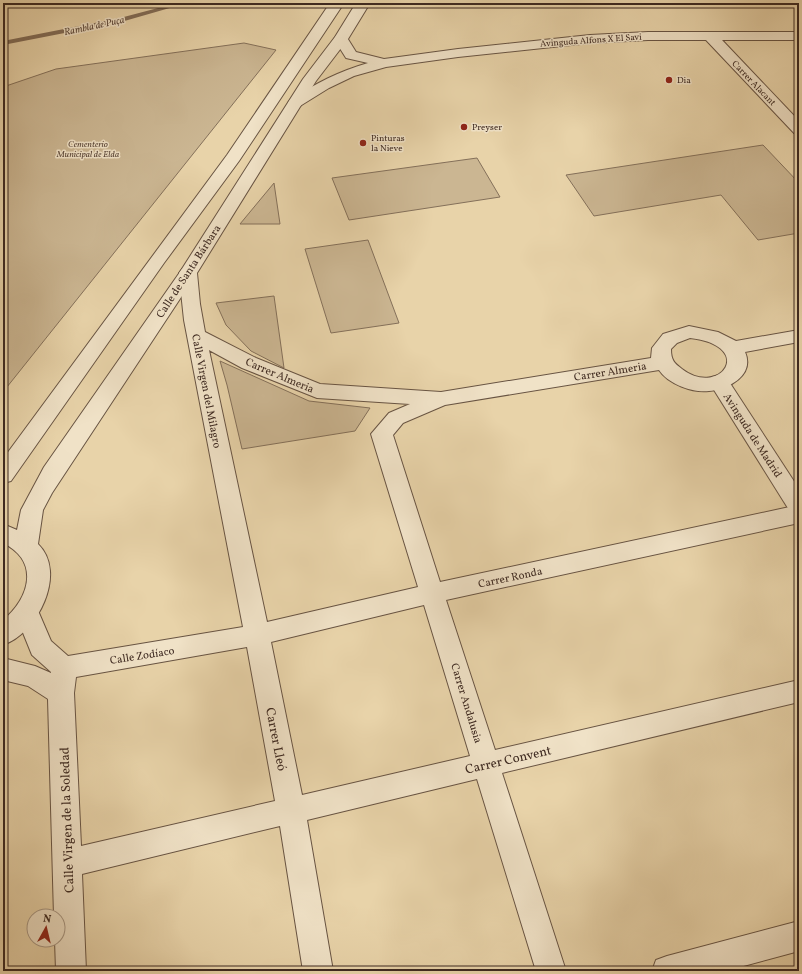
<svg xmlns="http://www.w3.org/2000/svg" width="802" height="974" font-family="Vollkorn,serif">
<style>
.green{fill:#cbb692;stroke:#84705a}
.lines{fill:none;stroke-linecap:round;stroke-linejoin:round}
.stream{fill:#816c57;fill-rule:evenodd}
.minor-casing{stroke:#685443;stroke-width:2}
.tertiary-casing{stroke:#685443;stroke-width:2}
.minor{fill:#f0e2c7;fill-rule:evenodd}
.tertiary{fill:#f0e2c7;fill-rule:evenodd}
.poi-dot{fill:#8f2418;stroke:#f0e2c7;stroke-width:1.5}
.labels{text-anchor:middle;stroke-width:3;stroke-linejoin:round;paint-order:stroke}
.far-street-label{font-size:9px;fill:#3d2921;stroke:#f0e2c7}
.far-poi-label{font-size:9px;fill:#3d2921;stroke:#f0e2c7;text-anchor:start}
.far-park-label{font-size:9px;font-style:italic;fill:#594538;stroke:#f0e2c7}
.far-water-label{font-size:10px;font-style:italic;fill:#594538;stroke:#f0e2c7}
.street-label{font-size:11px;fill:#3d2921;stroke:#f0e2c7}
.near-street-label{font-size:13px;fill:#3d2921;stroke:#f0e2c7}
</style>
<rect width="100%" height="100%" fill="#e8d3a9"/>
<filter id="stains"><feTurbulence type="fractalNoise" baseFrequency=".005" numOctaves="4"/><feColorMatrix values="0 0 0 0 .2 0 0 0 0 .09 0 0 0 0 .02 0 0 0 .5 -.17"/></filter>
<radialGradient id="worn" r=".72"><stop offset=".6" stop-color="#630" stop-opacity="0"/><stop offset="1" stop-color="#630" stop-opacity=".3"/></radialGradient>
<!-- green -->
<g class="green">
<path d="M244,43l32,7 -273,342v-305l53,-18z"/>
<path d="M763,145l36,38v50l-41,7 -37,-45 -127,21 -28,-41z"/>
<path d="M477,158l23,39 -151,23 -17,-42z"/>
<path d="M274,183l6,41h-40z"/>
<path d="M368,240l31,83 -68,10 -26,-84z"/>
<path d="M274,296l10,72 -33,-17 -25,-26 -10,-22z"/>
<path d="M220,361l89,40 61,7 -15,23 -113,18 -15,-64z"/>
</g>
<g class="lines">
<!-- stream -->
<path class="stream" d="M177,3h10l-66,19 -118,23v-4l117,-23z"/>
<!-- minor casing -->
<g class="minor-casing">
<g id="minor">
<path d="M648,32h151v8h-77l77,81v14l-5,-2 -88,-93h-58l-58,3 -132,14 -72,10 -32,9 -25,12 -29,18 -5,1 -5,-1 -2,-3 2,-3c27,-17 47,-28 78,-37l-22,-5 -12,-19 2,-3 5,-1 5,1 10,16 28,7 74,-10 132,-14z"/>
<path d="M188,267l6,2 3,4 3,31 5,28 51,26 64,26 121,8 210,-34 1,-10 11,-14 26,-8 29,6 18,9 63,-11v12l-54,10c10,23 -16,37 -36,39 -16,2 -41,-7 -50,-21l-214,35 -42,18 -10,12 47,147 359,-77v18l-353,77 49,150 304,-70v22l-297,71 64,198h-30l-59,-192 -170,41 26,151h-30l-23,-145 -198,48 4,97h-30l-1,-31h3v-24h-4l-6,-217 -20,-13 -25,-6v-22l32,8 16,7v-1l-19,-17 -17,-42 3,-7 9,-3 9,3 15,35 17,15 175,-29 -59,-307 -5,-47 3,-4zM690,338c67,8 30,60 -8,31 -8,-6 -11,-9 -11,-20l6,-6zM209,350l33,18 75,30 93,6 -21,9 -18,21 47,153 -151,35zM424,605l46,151 -168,39 -31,-153zM247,647l28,154 -194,45 -7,-153 2,-16z"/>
<path d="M799,921v30l-74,20h-73l4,-11 11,-4z"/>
</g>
</g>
<!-- tertiary casing -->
<g class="tertiary-casing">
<g id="tertiary">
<path d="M330,3h14l-105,158 -75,102 -153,218 -8,2v-24l224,-304z"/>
<path d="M356,3h14l-22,36 -32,42 -119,192 -145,220 -9,17 -5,34c30,29 -1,90 -35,101v-25c27,-22 37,-59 0,-77v-19l14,6 4,-20 23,-43 136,-195 123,-193 32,-42z"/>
<path d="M719,375l7,2 73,112v26l-8,-2 -82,-131 3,-5z"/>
</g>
</g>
<!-- minor -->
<use href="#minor" class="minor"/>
<!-- tertiary -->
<use href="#tertiary" class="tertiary"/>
</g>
<!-- markers -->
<g class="poi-dot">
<circle cx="669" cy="80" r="4"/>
<circle cx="464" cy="127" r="4"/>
<circle cx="363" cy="143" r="4"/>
</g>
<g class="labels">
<!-- far-street labels -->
<g class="far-street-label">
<text transform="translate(591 40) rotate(-4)" y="3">Avinguda Alfons X El Savi</text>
<text transform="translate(754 83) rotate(46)" y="3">Carrer Alacant</text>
</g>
<!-- far-poi labels -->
<g class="far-poi-label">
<text x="677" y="83">Dia</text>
<text x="472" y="130">Preyser</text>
<text x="371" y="141">Pinturas<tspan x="371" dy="10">la Nieve</tspan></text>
</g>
<!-- far-park labels -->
<g class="far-park-label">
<text x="88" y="147">Cementerio<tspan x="88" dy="10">Municipal de Elda</tspan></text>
</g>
<!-- far-water labels -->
<g class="far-water-label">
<text transform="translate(94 25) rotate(-12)" y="4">Rambla de Puça</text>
</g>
<!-- street labels -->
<g class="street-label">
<text transform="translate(188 271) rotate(-57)" y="4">Calle de Santa Bárbara</text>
<text transform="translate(610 371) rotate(-9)" y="4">Carrer Almeria</text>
<text transform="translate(280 375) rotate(23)" y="4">Carrer Almeria</text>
<text transform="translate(207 391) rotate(79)" y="4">Calle Virgen del Milagro</text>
<text transform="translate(753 435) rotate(57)" y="4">Avinguda de Madrid</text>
<text transform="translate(510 577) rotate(-12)" y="4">Carrer Ronda</text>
<text transform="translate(142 655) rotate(-9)" y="4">Calle Zodíaco</text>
<text transform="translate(467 703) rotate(73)" y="4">Carrer Andalusia</text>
</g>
<!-- near-street labels -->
<g class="near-street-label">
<text transform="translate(277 739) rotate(79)" y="5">Carrer Lleó</text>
<text transform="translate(508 759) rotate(-13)" y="5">Carrer Convent</text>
<text transform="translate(66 820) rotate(-92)" y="5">Calle Virgen de la Soledad</text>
</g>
</g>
<!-- margin -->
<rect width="802" height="974" fill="none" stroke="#e8d3a9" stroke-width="16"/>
<rect x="4" y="4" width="794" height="966" fill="none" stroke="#3d2921" stroke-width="2"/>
<rect x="8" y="8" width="786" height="958" fill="none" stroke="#3d2921"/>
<!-- north arrow -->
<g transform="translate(46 928) rotate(8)"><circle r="19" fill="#f0e2c7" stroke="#a89885"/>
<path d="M0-3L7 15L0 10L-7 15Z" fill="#8f2418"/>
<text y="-6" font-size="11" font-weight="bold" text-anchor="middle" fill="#3d2921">N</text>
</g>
<rect width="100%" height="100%" filter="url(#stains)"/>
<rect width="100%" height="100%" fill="url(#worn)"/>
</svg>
